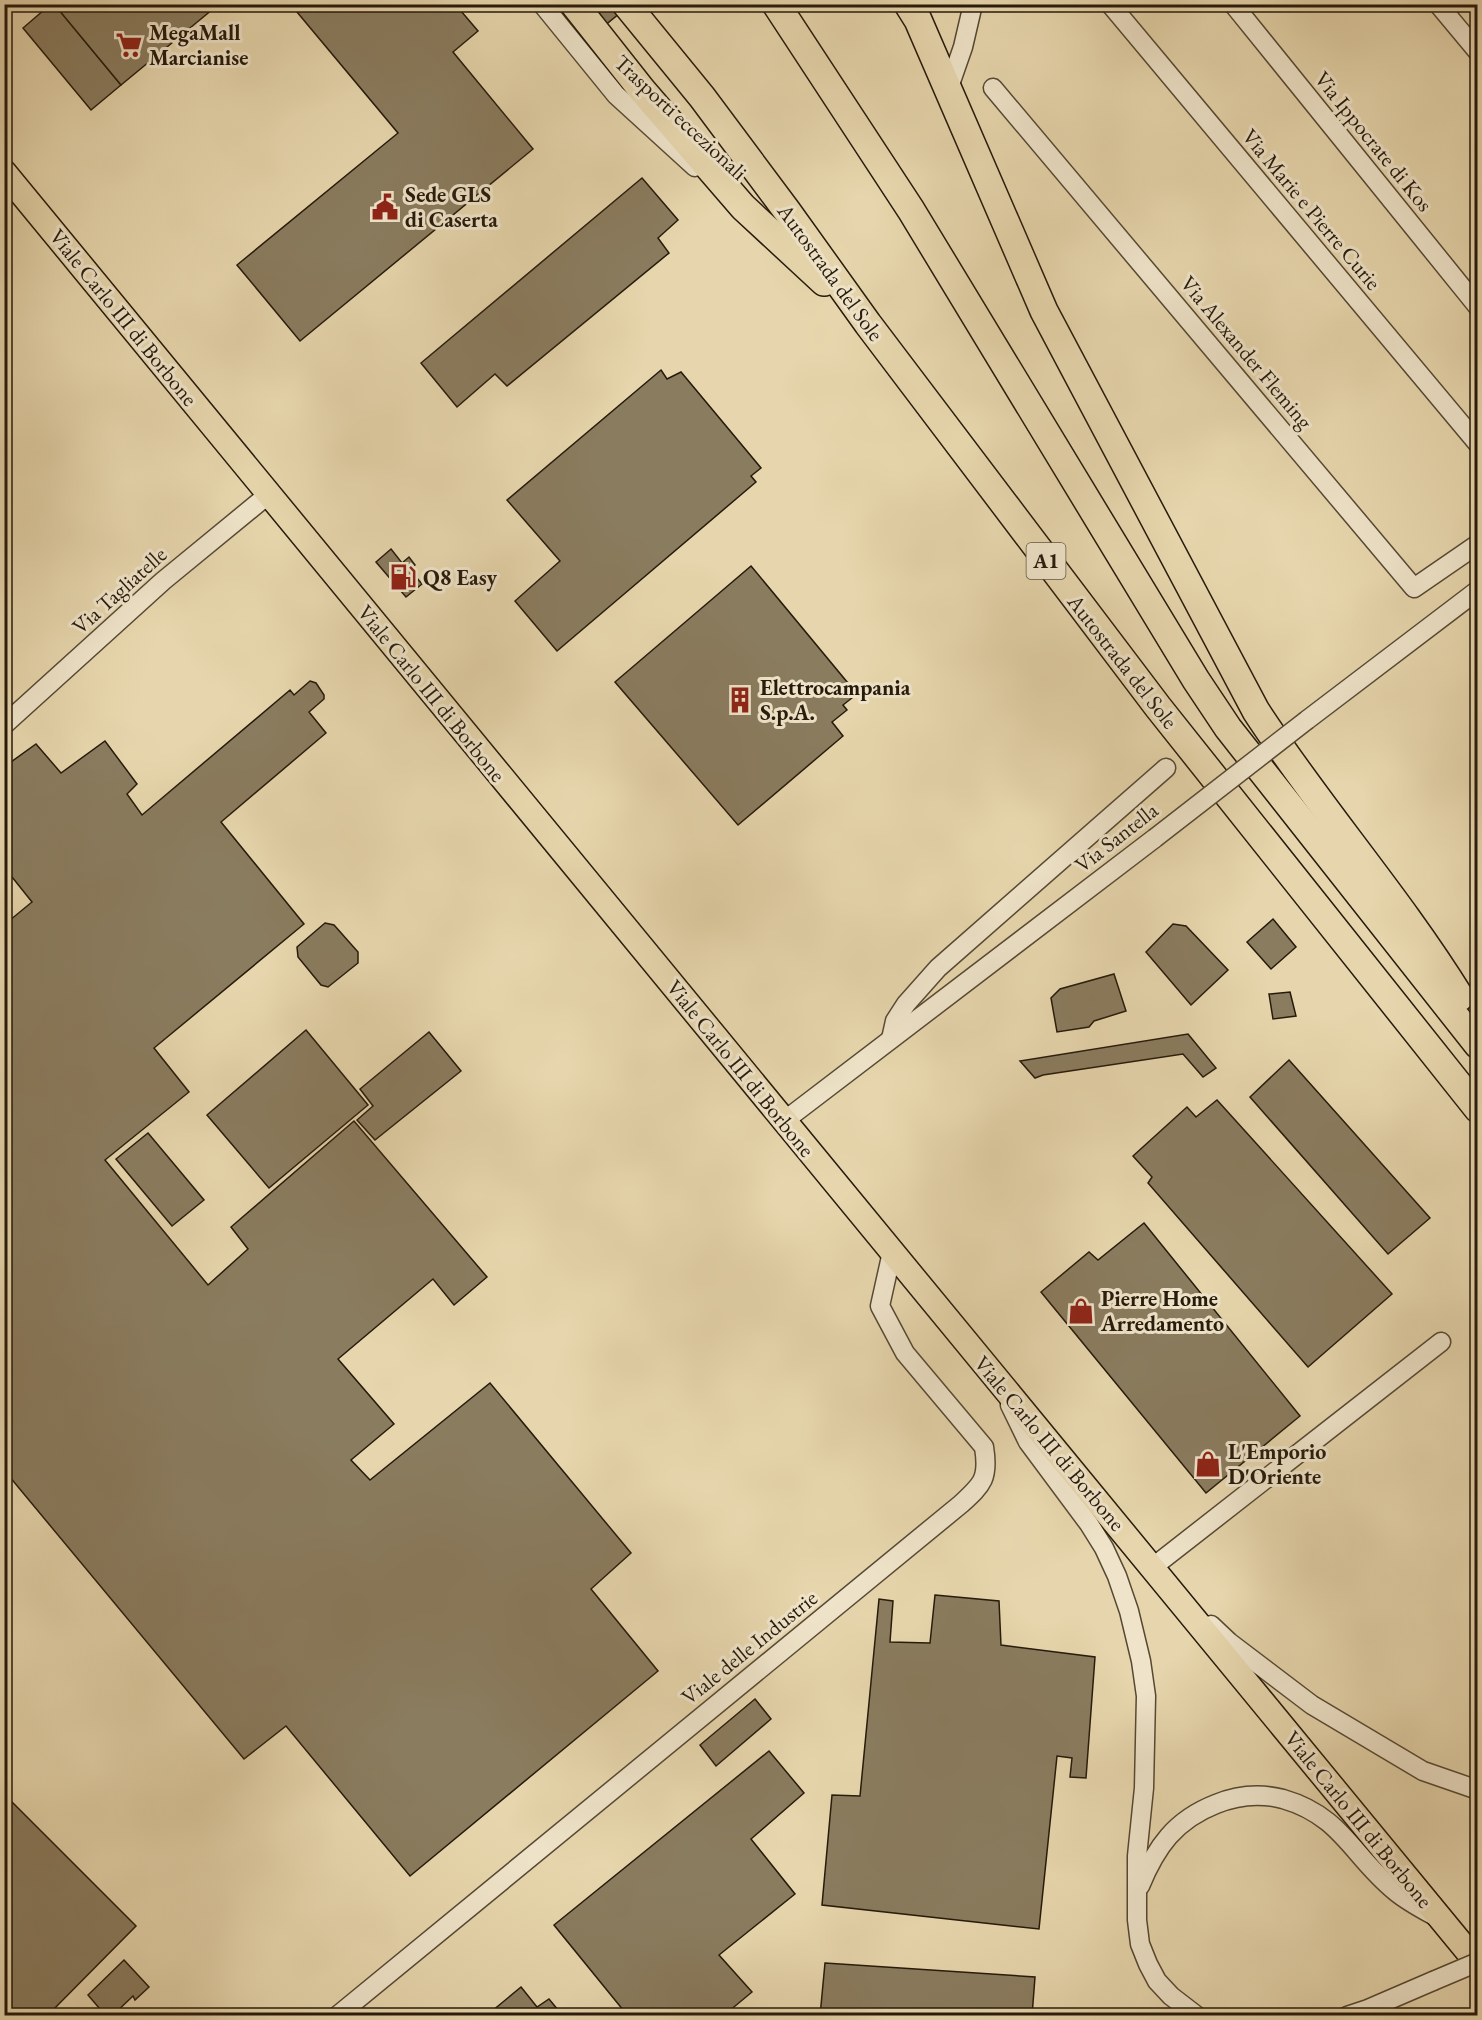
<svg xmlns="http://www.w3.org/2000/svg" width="1482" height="2020" font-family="'EB Garamond',serif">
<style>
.building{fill:#8a7c5f;stroke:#261a0b;stroke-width:1.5}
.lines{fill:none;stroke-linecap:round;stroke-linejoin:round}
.minor-casing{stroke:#564934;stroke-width:21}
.major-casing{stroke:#261a0b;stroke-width:27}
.highway-casing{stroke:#261a0b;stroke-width:30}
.minor{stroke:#efe4ca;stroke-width:18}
.major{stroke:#e7d6ad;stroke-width:24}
.highway{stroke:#e7d6ad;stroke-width:27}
.minor-bridge-casing{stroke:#564934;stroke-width:21;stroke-linecap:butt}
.minor-bridge{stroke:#efe4ca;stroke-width:18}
.labels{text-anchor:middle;stroke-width:6;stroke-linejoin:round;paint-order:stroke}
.shield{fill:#efe4ca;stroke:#625744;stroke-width:1.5}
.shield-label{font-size:21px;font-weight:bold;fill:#261a0b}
.poi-label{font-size:22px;font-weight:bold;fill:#261a0b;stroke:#efe4ca;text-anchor:start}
.street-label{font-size:22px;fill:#261a0b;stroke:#efe4ca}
</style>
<rect width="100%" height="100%" fill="#e7d6ad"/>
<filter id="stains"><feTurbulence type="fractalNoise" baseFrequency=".00333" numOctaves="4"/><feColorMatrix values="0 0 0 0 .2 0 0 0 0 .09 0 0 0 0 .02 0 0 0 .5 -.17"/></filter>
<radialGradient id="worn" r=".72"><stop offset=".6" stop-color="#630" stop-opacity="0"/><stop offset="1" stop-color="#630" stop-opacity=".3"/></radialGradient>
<!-- building -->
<g class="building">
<path d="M51,4h3l67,81 -30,25 -68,-82z"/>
<path d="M54,4h165l-98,81z"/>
<path d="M306,4h149l23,27 -25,21 80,97 -233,192 -63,-76 161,-132 -101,-121z"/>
<path d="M582,4h49l-44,36z"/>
<path d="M642,178l36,42 -20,18 11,15 -162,133 -12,-12 -38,33 -36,-44z"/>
<path d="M661,370l6,9 14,-7 80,96 -10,8 5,6 -199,169 -42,-50 45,-40 -53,-61z"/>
<path d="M391,549l11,14 7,-6 6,8 -5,5 12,14 -16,13 -30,-35z"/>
<path d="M751,566l106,128 -14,11 4,5 -15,12 11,14 -105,89 -123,-143z"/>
<path d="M310,681l6,2 8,12v4l-15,13 17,21 -105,89 83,102 -150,124 35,44 -84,68 103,125 40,-36 -17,-22 123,-106 133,156 -33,28 -21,-26 -95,80 56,65 -43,36 19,20 120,-97 141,170 -40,36 67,82 -248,205 -124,-150 -42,33 -240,-289v-545l28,-23 -28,-35v-100l32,-23 25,29 44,-32 32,43 -10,10 15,21 148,-125 4,5z"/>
<path d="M1273,919l23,28 -25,22 -24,-27z"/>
<path d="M325,923l9,2 24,27v11l-30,24 -7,-2 -23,-28 -1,-10z"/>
<path d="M1173,924l13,2 42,44 -37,35 -45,-53z"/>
<path d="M1114,974l12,37 -32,10 -5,6 -32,5 -6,-34 9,-9z"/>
<path d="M1290,992l6,24 -23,3 -4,-25z"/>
<path d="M306,1030l62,75 -99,83 -62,-73z"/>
<path d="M429,1032l32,39 -86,69 -18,-20 16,-14 -13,-17z"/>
<path d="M1188,1034l28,34 -13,9 -20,-23 -140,21 -8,3 -15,-17z"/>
<path d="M1289,1060l141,158 -42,36 -138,-157z"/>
<path d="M1217,1100l175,194 -84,73 -160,-184 4,-6 -19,-21 54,-49 9,10z"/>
<path d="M148,1133l56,67 -32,26 -56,-67z"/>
<path d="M1144,1223l156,193 -94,77 -165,-201 48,-40 9,8z"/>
<path d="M935,1595l64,6 2,44 94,12 -9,121 -16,-1 2,-19 -15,-2 -18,173 -217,-24 10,-110 28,1 19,-197 14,2 -3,41 40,1z"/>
<path d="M755,1699l16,20 -55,47 -16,-21z"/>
<path d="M769,1751l35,42 -53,46 44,55 -76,61 33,37 -29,24h-95l-74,-91z"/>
<path d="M4,1794l132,132 -89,90h-43z"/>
<path d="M124,1960l25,27 -14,13 -2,-4 -21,20h-6l-18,-21z"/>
<path d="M825,1963l210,14 -3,39h-212z"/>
<path d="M521,1987l16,20 12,-8 14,17h-77z"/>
</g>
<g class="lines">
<!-- minor casing -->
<g class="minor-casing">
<g id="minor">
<path d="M542,4l74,91 79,72"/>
<path d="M1110,4l368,440"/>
<path d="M1233,4l245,303"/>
<path d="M1438,4l40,48"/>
<path d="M993,88l421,500 64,-44"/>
<path d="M948,90l15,-43 10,-43"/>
<path d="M1307,720l171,-130"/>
<path d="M4,725l159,-144 106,-87"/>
<path d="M891,1039l4,-18 11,-17 32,-36 228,-200"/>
<path d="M784,1121l371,-283"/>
<path d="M1010,1405l18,37 61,82 15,24 13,28 12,35 12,50 5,35 -2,92 -7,68v64l3,24 8,20 9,17 14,15 26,20"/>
<path d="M1153,1567l288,-225"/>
<path d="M1211,1625l18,17 83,63 111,66 55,19"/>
<path d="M1140,1886c16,-39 35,-66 76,-82 22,-9 44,-11 67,-5 59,17 69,57 112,92 12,10 25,17 38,24"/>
<path d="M337,2016l624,-512c22,-20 28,-26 23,-57l-79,-94 -25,-47 12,-54"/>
<path d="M1347,2016l21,-7 65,-28"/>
</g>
</g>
<!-- major casing -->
<g class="major-casing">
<path id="major" d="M4,172l1474,1792"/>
</g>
<!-- highway casing -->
<g class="highway-casing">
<g id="highway">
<path d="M574,4l68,86 101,117 81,75"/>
<path d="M626,4l76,93 85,114 81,113 290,383 320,402"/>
<path d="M776,4l135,206 285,470 32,48 250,317"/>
<path d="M908,4l10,16 126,291 212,400c64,98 142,186 204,286"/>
</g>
</g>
<!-- minor -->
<use href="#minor" class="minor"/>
<!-- major -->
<use href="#major" class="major"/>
<!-- highway -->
<use href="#highway" class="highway"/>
<!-- minor-bridge casing -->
<g class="minor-bridge-casing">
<g id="minor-bridge">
<path d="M1155,838l152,-118"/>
<path d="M1433,1981l45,-19"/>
</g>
</g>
<!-- minor-bridge -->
<use href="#minor-bridge" class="minor-bridge"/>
</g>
<!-- icons -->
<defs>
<g id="supermarket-bare" transform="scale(2.07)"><path d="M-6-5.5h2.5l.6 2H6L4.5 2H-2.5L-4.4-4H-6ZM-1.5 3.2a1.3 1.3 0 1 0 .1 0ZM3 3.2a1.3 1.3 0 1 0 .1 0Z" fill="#8f2418" stroke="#efe4ca" stroke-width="2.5" paint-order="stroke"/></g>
<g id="civic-bare" transform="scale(2.07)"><path d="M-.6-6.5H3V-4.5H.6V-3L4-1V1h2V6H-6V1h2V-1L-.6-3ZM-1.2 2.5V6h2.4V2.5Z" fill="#8f2418" stroke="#efe4ca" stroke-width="2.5" paint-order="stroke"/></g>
<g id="fuel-bare" transform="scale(2.07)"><path d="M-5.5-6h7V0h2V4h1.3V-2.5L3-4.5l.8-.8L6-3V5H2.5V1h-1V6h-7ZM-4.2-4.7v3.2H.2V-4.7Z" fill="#8f2418" stroke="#efe4ca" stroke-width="2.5" paint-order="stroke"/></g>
<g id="building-bare" transform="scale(2.07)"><path d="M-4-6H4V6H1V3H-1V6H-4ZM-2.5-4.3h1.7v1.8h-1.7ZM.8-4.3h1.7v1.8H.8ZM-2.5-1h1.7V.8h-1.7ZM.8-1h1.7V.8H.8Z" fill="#8f2418" stroke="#efe4ca" stroke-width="2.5" paint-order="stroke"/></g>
<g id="shop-bare" transform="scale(2.07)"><path d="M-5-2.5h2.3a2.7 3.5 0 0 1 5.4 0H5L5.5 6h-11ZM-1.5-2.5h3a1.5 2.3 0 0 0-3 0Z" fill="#8f2418" stroke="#efe4ca" stroke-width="2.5" paint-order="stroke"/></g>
</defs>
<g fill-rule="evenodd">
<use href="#supermarket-bare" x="129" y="45"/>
<use href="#civic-bare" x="385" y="207"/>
<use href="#fuel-bare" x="403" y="577"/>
<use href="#building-bare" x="740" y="700"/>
<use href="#shop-bare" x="1081" y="1311"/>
<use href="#shop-bare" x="1208" y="1464"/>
</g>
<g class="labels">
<!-- shield labels -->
<rect class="shield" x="1026.5" y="543" width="39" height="36" rx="4.5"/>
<g class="shield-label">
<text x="1046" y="568">A1</text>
</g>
<!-- poi labels -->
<g class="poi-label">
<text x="149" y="40">MegaMall<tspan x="149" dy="25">Marcianise</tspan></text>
<text x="405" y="202">Sede GLS<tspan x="405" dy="25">di Caserta</tspan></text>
<text x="423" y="585">Q8 Easy</text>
<text x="760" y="695">Elettrocampania<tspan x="760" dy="25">S.p.A.</tspan></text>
<text x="1101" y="1306">Pierre Home<tspan x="1101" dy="25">Arredamento</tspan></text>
<text x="1228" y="1459">L'Emporio<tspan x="1228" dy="25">D'Oriente</tspan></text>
</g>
<!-- street labels -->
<g class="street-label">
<text transform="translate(681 117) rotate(43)" y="8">Trasporti eccezionali</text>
<text transform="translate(1374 141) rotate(51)" y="8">Via Ippocrate di Kos</text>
<text transform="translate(1312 209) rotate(50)" y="8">Via Marie e Pierre Curie</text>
<text transform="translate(831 272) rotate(54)" y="8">Autostrada del Sole</text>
<text transform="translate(124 317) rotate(51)" y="8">Viale Carlo III di Borbone</text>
<text transform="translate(1247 352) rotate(50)" y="8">Via Alexander Fleming</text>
<text transform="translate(119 590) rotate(-42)" y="8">Via Tagliatelle</text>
<text transform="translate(1123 661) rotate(52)" y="8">Autostrada del Sole</text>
<text transform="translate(432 693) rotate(51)" y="8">Viale Carlo III di Borbone</text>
<text transform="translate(1116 837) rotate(-38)" y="8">Via Santella</text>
<text transform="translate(741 1068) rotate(51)" y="8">Viale Carlo III di Borbone</text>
<text transform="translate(1050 1443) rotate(50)" y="8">Viale Carlo III di Borbone</text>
<text transform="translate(749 1647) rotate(-39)" y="8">Viale delle Industrie</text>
<text transform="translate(1359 1819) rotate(51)" y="8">Viale Carlo III di Borbone</text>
</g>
</g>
<!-- margin -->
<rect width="1482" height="2020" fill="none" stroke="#e7d6ad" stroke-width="24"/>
<rect x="6" y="6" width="1470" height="2008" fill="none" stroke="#261a0b" stroke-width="3"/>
<rect x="12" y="12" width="1458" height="1996" fill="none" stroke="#261a0b" stroke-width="1.5"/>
<rect width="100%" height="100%" filter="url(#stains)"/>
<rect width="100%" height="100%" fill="url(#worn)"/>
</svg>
